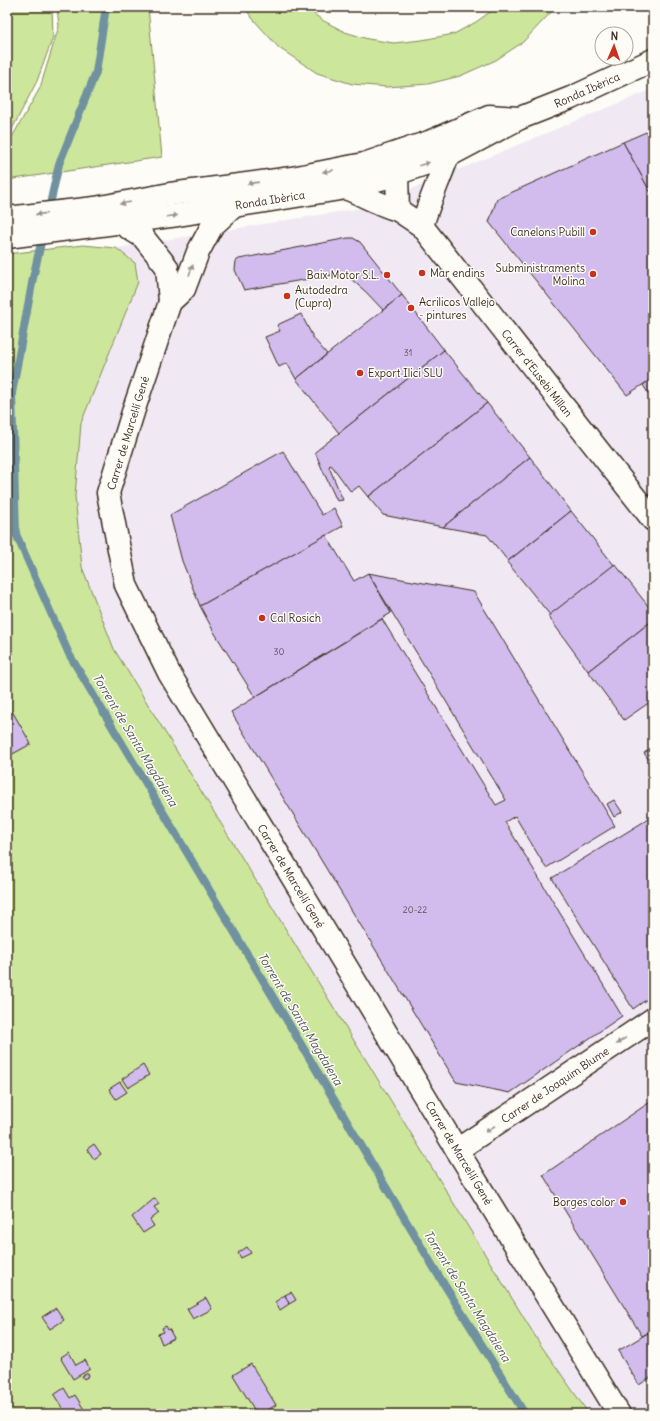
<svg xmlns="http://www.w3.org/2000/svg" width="660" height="1421" font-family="Delius,sans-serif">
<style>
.built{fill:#f0e9f4}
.green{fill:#cce69c;stroke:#84885d}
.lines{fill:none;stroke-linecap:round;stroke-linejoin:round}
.stream{stroke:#70919f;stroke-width:8}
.building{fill:#d1bced;stroke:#3b2a1e}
.street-casing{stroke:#3b2a1e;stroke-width:25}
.secondary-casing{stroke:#3b2a1e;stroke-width:25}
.street{stroke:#fdfcf7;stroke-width:22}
.secondary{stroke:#fdfcf7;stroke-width:22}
.oneway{fill:#9c938a}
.poi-dot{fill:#c8321e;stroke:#fdfcf7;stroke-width:1.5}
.labels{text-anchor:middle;stroke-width:3;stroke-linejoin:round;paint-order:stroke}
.number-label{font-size:9px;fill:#604e52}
.street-label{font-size:11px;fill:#3b2a1e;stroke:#fdfcf7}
.poi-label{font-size:11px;fill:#3b2a1e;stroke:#fdfcf7;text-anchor:start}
.water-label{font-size:12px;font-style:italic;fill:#515554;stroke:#fdfcf7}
</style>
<rect width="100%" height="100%" fill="#fdfcf7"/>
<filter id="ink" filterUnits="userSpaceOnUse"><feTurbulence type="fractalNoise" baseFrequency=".025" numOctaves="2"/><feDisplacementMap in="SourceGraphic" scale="8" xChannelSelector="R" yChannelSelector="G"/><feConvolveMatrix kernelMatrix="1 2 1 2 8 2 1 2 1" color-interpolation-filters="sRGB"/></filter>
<g filter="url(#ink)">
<!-- built -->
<path class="built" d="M653,89v1325h-64l-49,-70 -426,-695 -32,-82 -7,-71 6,-73 57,-141 -3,-19 -19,-15 252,-41z"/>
<!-- green -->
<g class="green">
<path d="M7,7h45l1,30 -16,44 -30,58z"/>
<path d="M57,7h91l14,150 -155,23v-34l33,-58 19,-62z"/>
<path d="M244,7h61l17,13 23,12 23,7 26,4 28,-3 32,-6 22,-12 21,-15h59l-33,35 -27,18 -36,16 -32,8 -41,3 -35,-3 -35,-11 -38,-25 -26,-29z"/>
<path d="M83,245l33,3 19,15 3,19 -57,141 -6,73 7,71 32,82 426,695 49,70h-582v-1160z"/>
</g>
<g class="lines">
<!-- stream -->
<g class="stream">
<path d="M48,213l11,-49 37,-92 10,-65"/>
<path d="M43,234l-10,44 -21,115 4,141 53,120 368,619 88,141"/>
</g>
</g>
<!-- building -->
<g class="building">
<path d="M653,129v68l-30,-55z"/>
<path d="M623,142l30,55v181l-26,17 -138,-173 8,-23z"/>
<path d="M348,238h5l7,4 42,53 -19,15 -17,-18 -22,-19 -100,17 -9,-20 1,-9 3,-2z"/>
<path d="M402,295l42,55 -105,83 -43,-54z"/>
<path d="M301,314l13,25 13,15 -31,25 -9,-16 -8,4 -14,-30 15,-6 -3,-6z"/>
<path d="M444,350l43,53 -119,94 -9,-11 -8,6 -19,-26 -2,-1 -1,2 14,33 -6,1 -14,-30 -8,-19z"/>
<path d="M653,378v23l-10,-16z"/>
<path d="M487,403l43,54 -87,70 -60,-12 -15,-18z"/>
<path d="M283,451l39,64 12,-7 9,18 -143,80 -18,-45 -12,-46z"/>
<path d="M530,457l41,54 -63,50 -21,-26 -44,-8z"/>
<path d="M571,511l43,54 -64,50 -43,-53z"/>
<path d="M326,535l28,46 14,-8 23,40 -136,84 -41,-65 -14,-26z"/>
<path d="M615,564l38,48v8l-65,51 -40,-55z"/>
<path d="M368,573l106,19 141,234 -69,42 -31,-52 -10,6 117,194 -112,77 -54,-11 -225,-370 151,-93 114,186 10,-5z"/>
<path d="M653,620v80l-29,20 -36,-49z"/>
<path d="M12,711l19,33 -24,13v-43z"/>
<path d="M653,747v19l-9,-13z"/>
<path d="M614,800l8,12 -8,5 -7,-13z"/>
<path d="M653,816v179l-20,14 -81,-131z"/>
<path d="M143,1065l6,10 -21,13 -6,-9z"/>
<path d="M120,1082l7,10 -11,7 -7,-10z"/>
<path d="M653,1100v230l-11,6 -99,-161z"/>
<path d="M94,1144l7,10 -7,5 -7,-10z"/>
<path d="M155,1198l4,6 -5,3 5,6 -9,7 4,6 -11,7 -11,-16z"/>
<path d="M247,1247l4,6 -10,5 -3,-5z"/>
<path d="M291,1292l5,8 -7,4 -4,-9z"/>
<path d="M285,1295l4,9 -9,6 -5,-8z"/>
<path d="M206,1298l6,11 -19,10 -6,-10z"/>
<path d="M56,1308l8,12 -14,9 -8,-12z"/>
<path d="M166,1326l2,4 1,-1 5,9 -12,6 -4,-10 6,-2 -2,-4z"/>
<path d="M653,1330v46l-14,9 -21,-34z"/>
<path d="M69,1352l7,13 9,-5 5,9 -17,10 -12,-20 1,-1 -1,-1z"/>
<path d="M251,1364l25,41 -10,6 2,3h-11l-24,-39z"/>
<path d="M88,1373l1,3 -5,3 -2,-3z"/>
<path d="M64,1388l6,10 5,-3 10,16 -5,3h-14l-12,-19z"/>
</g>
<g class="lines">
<!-- street casing -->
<g class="street-casing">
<g id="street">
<path d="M422,226l231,294"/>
<path d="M170,302l-36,107 -26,84 18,92 43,88 288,477 162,264"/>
<path d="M457,1150l196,-131"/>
</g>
</g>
<!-- secondary casing -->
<g class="secondary-casing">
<g id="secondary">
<path d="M402,159l-5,14 1,37 24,16c7,-24 17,-46 26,-70"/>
<path d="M346,188c17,7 34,17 52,22"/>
<path d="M7,218l88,-10 75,-14 122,-16 72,-14 65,-22 60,-26 31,2"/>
<path d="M119,222l24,15 24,30 3,35"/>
<path d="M7,237l171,-22 168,-27 38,-10 64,-22 72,-38 51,-20 82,-38"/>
<path d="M170,302l14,-13 14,-37 14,-26 22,-20"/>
</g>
</g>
<!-- street -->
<use href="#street" class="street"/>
<!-- secondary -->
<use href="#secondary" class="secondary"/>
</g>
<!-- one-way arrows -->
<defs><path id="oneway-solid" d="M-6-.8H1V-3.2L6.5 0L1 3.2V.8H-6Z"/></defs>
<g class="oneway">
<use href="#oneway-solid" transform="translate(424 164) rotate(-18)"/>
<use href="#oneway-solid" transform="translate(328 171) rotate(170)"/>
<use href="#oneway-solid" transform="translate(253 183) rotate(172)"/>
<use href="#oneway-solid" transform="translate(125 203) rotate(170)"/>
<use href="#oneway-solid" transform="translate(41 214) rotate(174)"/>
<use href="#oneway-solid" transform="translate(172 216) rotate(-7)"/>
<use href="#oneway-solid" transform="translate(191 270) rotate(-70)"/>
<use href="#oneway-solid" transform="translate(621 1041) rotate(146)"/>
<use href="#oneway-solid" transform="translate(490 1129) rotate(147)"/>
</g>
</g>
<!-- markers -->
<g class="poi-dot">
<circle cx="593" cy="232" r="4"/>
<circle cx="422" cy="273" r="4"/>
<circle cx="593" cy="274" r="4"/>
<circle cx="387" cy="275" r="4"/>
<circle cx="287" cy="296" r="4"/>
<circle cx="411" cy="308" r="4"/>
<circle cx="360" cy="373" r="4"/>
<circle cx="262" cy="618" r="4"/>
<circle cx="623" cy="1202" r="4"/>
</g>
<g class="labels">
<!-- number labels -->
<g class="number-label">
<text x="408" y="356">31</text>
<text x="279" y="655">30</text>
<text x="415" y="913">20-22</text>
</g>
<!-- street labels -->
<g class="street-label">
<text transform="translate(587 90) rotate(-24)" y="4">Ronda Ibèrica</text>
<text transform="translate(270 200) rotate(-9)" y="4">Ronda Ibèrica</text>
<text transform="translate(537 373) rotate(52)" y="4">Carrer d'Eusebi Millan</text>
<text transform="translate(128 433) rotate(-73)" y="4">Carrer de Marcel·lí Gené</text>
<text transform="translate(291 876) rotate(59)" y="4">Carrer de Marcel·lí Gené</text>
<text transform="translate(555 1085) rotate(-34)" y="4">Carrer de Joaquim Blume</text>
<text transform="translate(459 1153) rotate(59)" y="4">Carrer de Marcel·lí Gené</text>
</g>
<!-- poi labels -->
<g class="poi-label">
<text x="585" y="236" text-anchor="end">Canelons Pubill</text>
<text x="585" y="272" text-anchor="end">Subministraments<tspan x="585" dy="13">Molina</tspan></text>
<text x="430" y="277">Mar endins</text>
<text x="379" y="279" text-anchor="end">Baix Motor S.L.</text>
<text x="295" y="294">Autodedra<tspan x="295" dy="13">(Cupra)</tspan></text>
<text x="419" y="306">Acrilicos Vallejo<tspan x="419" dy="13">- pintures</tspan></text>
<text x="368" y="377">Export Ilici SLU</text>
<text x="270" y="622">Cal Rosich</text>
<text x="615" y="1206" text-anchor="end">Borges color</text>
</g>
<!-- water labels -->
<g class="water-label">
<text transform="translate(135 740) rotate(59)" y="4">Torrent de Santa Magdalena</text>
<text transform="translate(300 1019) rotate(59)" y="4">Torrent de Santa Magdalena</text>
<text transform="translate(467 1296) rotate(58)" y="4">Torrent de Santa Magdalena</text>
</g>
</g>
<!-- margin -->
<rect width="660" height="1421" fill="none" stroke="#fdfcf7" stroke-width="24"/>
<rect x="12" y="12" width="636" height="1397" fill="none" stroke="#3b2a1e" stroke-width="1.5" filter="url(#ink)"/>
<!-- north arrow -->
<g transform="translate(614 46) rotate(2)"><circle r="19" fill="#fdfcf7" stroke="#afa8a0"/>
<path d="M0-3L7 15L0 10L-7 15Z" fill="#c8321e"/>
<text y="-6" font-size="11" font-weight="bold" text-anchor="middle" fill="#3b2a1e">N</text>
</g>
</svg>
